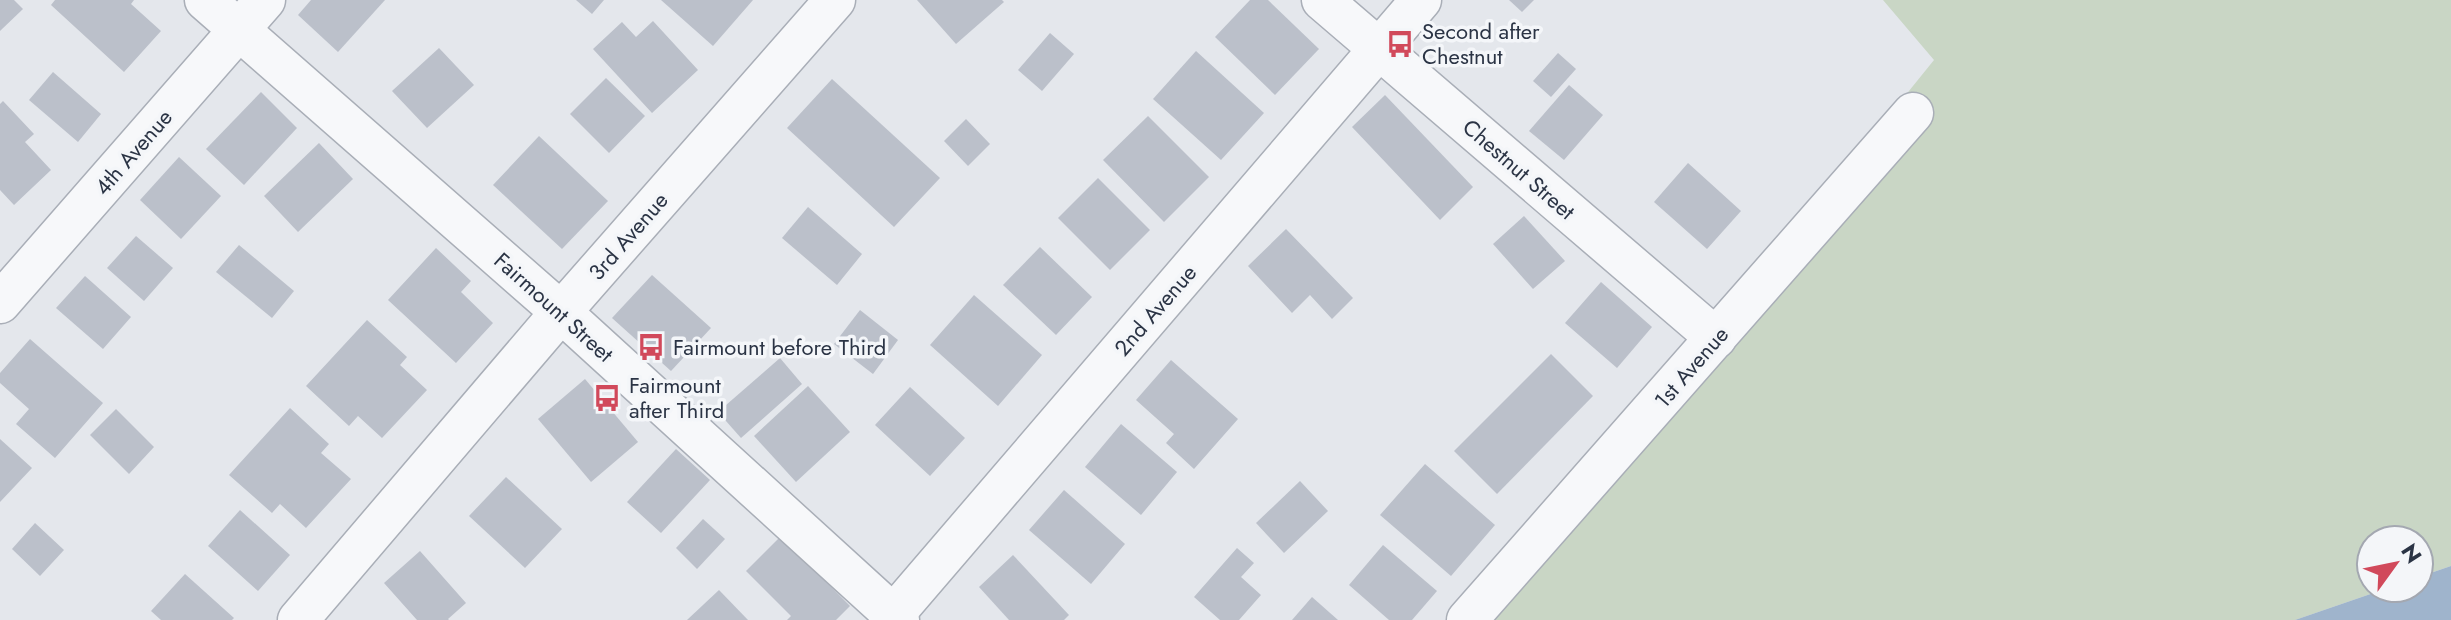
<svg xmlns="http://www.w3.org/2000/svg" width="2451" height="620" font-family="Jost,sans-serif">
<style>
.green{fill:#c9d6c5}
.water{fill:#9fb4cc}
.building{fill:#bbc0ca}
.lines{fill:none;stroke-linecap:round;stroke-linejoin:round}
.minor-casing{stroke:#a9aeb7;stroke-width:43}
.minor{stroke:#f7f8fa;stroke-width:40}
.labels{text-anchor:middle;stroke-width:7;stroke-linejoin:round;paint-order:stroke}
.poi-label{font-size:22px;fill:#2b3445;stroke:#f4f6f9;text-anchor:start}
.street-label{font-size:22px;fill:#2b3445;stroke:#f4f6f9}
</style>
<rect width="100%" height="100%" fill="#e4e7ec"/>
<!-- green -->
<path class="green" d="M1883,0h568v566l-32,11v-37h-48v48h17l-93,32h-837l252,-283 224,-277z"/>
<!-- water -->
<path class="water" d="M2451,566v54h-156l93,-32h31v-11z"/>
<!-- building -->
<g class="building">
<path d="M0,0h14l9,9 -23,22z"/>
<path d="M55,0h79l-3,4 30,27 -37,41 -73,-67z"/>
<path d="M311,0h74l-47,52 -40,-37z"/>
<path d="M576,0h28l-12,14z"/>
<path d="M661,0h92l-40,46z"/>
<path d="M917,0h85l2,2 -48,42z"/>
<path d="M1250,0h18l51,49 -44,46 -60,-58z"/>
<path d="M1509,0h25l-12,12z"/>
<path d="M653,21l45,49 -46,43 -59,-64 29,-27 14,15z"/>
<path d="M1050,33l24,21 -32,37 -24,-21z"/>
<path d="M439,48l35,37 -47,43 -35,-37z"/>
<path d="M1196,51l68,62 -43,47 -68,-61z"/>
<path d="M1558,53l18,16 -25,28 -18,-16z"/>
<path d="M53,72l48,42 -23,28 -49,-42z"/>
<path d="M606,78l39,38 -36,37 -39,-39z"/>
<path d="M832,79l108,99 -46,49 -107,-99z"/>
<path d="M1569,85l34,30 -39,45 -35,-29z"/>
<path d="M261,92l36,36 -53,57 -38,-36z"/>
<path d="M1385,95l88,92 -33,33 -88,-93z"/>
<path d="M3,101l31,33 -9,8 26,28 -37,35 -14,-15v-86z"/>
<path d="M1148,116l61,61 -45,45 -61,-62z"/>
<path d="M966,119l24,25 -22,22 -24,-25z"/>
<path d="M539,136l69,65 -46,48 -69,-64z"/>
<path d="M319,143l34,36 -55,53 -34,-36z"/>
<path d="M179,157l42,39 -40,43 -41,-39z"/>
<path d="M1688,163l53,48 -34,38 -53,-47z"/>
<path d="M1098,178l52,52 -40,40 -52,-52z"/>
<path d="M808,207l54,47 -25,31 -55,-47z"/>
<path d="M1524,216l41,45 -32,28 -40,-45z"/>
<path d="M1286,229l67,69 -21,21 -22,-24 -18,18 -44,-47z"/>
<path d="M136,236l37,32 -29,33 -37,-33z"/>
<path d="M239,245l55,46 -22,27 -56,-46z"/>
<path d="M1040,247l52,50 -36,38 -53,-50z"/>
<path d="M436,248l35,33 -10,11 32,31 -37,40 -68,-63z"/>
<path d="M652,275l59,53 -40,43 -59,-53z"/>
<path d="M85,276l46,41 -28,32 -47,-41z"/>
<path d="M1601,282l51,45 -35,41 -52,-45z"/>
<path d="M974,295l68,60 -44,51 -68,-61z"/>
<path d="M860,310l38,30 -25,34 -39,-30z"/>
<path d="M367,320l40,37 -7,8 27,25 -45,48 -24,-22 -9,10 -43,-40z"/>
<path d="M30,339l73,64 -48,55 -39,-34 13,-15 -29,-26v-10z"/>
<path d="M1551,354l42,42 -96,98 -43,-43z"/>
<path d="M780,358l22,26 -61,54 -23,-26z"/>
<path d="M1171,360l67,59 -44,50 -28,-26 8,-9 -38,-34z"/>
<path d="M585,379l53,63 -47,40 -53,-63z"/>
<path d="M808,386l42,46 -54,50 -42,-46z"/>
<path d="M910,387l55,51 -35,38 -55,-51z"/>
<path d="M290,408l39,36 -8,9 30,26 -45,49 -26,-24 -8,9 -43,-38z"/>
<path d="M116,409l38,38 -25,27 -39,-39z"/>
<path d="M1121,424l56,48 -36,43 -56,-48z"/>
<path d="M0,439l32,29 -32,34z"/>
<path d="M676,449l34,31 -49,53 -34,-31z"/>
<path d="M1425,464l70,61 -44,51 -71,-61z"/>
<path d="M506,477l56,52 -37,39 -56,-52z"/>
<path d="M1300,481l28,30 -44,42 -28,-30z"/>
<path d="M1064,490l61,54 -34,40 -62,-54z"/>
<path d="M240,510l50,45 -32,36 -50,-45z"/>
<path d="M703,519l22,20 -28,30 -21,-21z"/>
<path d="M35,523l29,27 -24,26 -28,-27z"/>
<path d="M781,536l69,70 -14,14h-49l4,-4 -45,-45z"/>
<path d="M1383,545l54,46 -25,29h-23l-40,-35z"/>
<path d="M1237,548l17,15 -13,14 20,18 -22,25h-19l-26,-23z"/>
<path d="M420,551l46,52 -18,16 1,1h-32l-33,-37z"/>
<path d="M1013,555l56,60 -5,5h-55l-30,-33z"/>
<path d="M185,574l49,44 -2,2h-71l-10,-9z"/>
<path d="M719,590l29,30h-61z"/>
<path d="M1312,597l26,23h-46z"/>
</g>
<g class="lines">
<!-- minor casing -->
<g class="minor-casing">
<g id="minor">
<path d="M205,0l356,312 338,308"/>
<path d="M1322,0l394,338"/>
<path d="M0,303l265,-303"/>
<path d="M298,620l263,-308 274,-312"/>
<path d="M889,620l532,-620"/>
<path d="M1467,620l446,-507"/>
</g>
</g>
<!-- minor -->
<use href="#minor" class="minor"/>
</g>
<!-- icons -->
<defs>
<g id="bus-bare" transform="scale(2.16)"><path d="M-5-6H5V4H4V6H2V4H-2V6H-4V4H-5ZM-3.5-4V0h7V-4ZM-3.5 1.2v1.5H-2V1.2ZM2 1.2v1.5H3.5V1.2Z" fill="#d1495b" stroke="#f4f6f9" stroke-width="2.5" paint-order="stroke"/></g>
</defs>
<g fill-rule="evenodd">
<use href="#bus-bare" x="1400" y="44"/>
<use href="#bus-bare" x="651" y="347"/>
<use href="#bus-bare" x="607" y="398"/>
</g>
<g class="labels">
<!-- poi labels -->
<g class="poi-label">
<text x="1422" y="39">Second after<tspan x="1422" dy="25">Chestnut</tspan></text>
<text x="673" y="355">Fairmount before Third</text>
<text x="629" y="393">Fairmount<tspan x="629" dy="25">after Third</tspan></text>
</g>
<!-- street labels -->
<g class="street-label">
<text transform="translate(133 152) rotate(-49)" y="8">4th Avenue</text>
<text transform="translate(1519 169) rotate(41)" y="8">Chestnut Street</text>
<text transform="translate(628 236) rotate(-49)" y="8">3rd Avenue</text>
<text transform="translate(554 307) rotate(42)" y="8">Fairmount Street</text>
<text transform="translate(1155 310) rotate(-49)" y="8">2nd Avenue</text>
<text transform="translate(1691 367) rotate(-49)" y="8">1st Avenue</text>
</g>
</g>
<!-- north arrow -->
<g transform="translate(2395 564) rotate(57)"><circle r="38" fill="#f4f6f9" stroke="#a4a8b1" stroke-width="2"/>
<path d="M0-6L14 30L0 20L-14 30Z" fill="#d1495b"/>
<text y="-12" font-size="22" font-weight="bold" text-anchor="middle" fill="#2b3445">N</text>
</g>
</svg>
